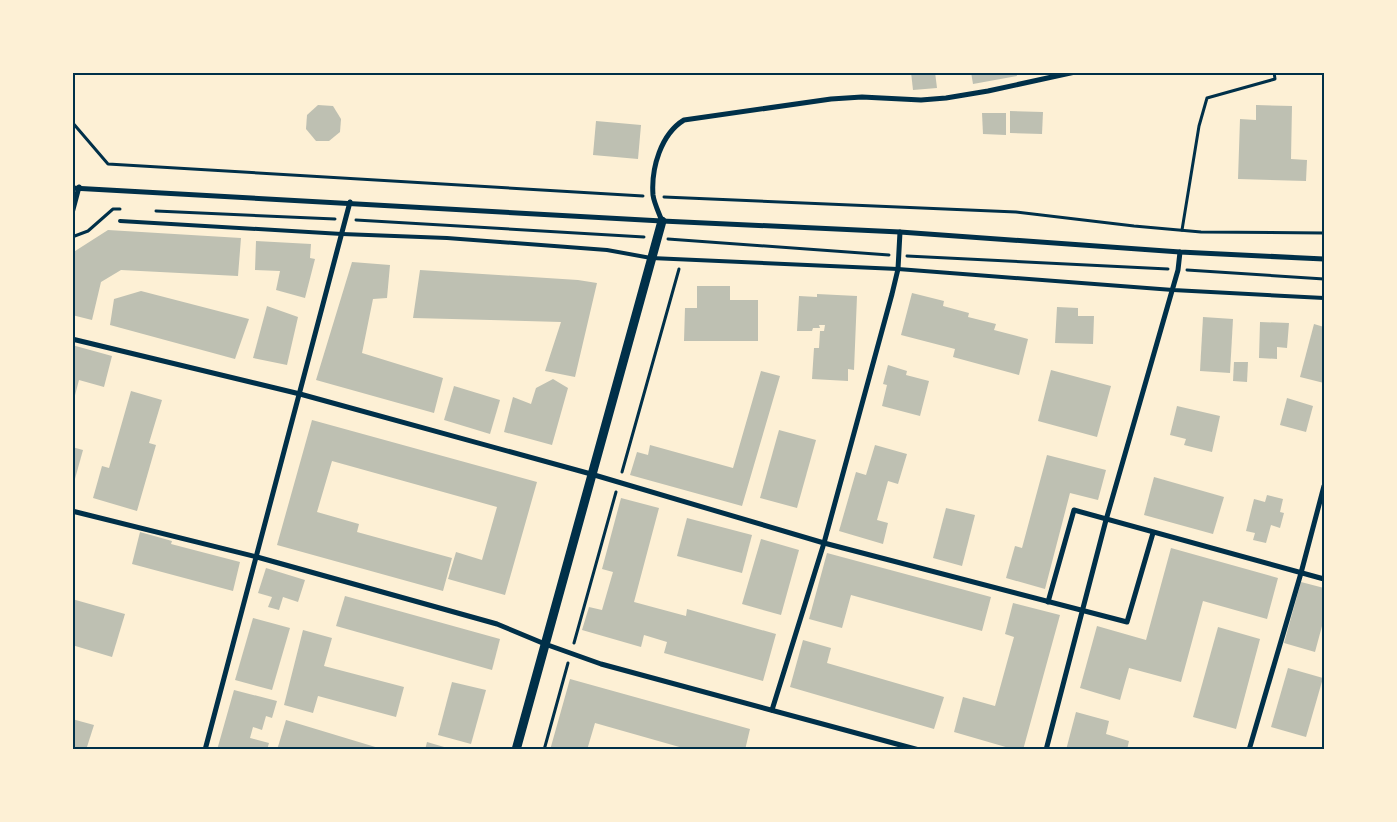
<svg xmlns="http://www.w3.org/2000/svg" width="1397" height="822" font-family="'IBM Plex Sans',sans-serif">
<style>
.building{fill:#bec0b2}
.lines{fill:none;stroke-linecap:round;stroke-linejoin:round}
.path{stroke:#003049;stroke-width:3}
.service{stroke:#003049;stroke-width:4}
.minor{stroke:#003049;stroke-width:5}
.tertiary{stroke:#003049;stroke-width:9}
.neatline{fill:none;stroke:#003049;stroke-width:2}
</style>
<rect width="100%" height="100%" fill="#fdf0d5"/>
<!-- building -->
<g class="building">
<path d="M911,72h24l2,16 -24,2z"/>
<path d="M971,72h45l1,4 -44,8z"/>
<path d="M318,105l15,1 8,13 -1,13 -11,9h-13l-10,-12 1,-14z"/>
<path d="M1256,105l36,1 -1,53 16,1 -1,21 -68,-2 2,-60 16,1z"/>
<path d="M1010,111l33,1 -1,22 -32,-1z"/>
<path d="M982,113h24v22l-23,-1z"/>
<path d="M596,121l45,4 -3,34 -45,-4z"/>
<path d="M108,230l133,8 -3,38 -117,-6 -20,12 -9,38 -20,-5v-62z"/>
<path d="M256,241l55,3 -1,14 5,1 -10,39 -29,-8 4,-19 -25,-1z"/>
<path d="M352,262l38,3 -3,33 -14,1 -11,54 81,25 -9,35 -118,-33z"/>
<path d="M420,270l158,10 19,3 -22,94 -30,-6 16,-49 -148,-4z"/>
<path d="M697,286h33v14h28v41h-74l1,-33h12z"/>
<path d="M141,291l108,28 -14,40 -125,-34 4,-26z"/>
<path d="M912,293l32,8 -1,5 26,7 -1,4 28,7 -2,6 34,9 -9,36 -66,-18 2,-8 -54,-14z"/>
<path d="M817,294l40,2 -3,74 -6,-1v12l-36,-2 2,-31h5l1,-17h4l1,-6h-6l1,3h-7l-1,3h-15l2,-35 18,1z"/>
<path d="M267,306l31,11 -11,48 -34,-7z"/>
<path d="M1057,307l21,1v8h16l-1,28 -38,-1z"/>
<path d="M1203,317l30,2 -3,54 -30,-2z"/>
<path d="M1260,322l29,1 -2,25 -10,-1v12l-18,-1z"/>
<path d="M1314,324l10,3v56l-24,-6z"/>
<path d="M72,345l40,11 -8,31 -25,-7 -6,23z"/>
<path d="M1234,362h14l-1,20 -14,-1z"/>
<path d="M888,365l19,6 -1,4 23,6 -9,35 -38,-10 5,-21 -4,-1z"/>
<path d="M1051,370l60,16 -14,51 -59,-16z"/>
<path d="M761,371l19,5 -38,130 -112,-31 7,-23 11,3 2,-10 83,23z"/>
<path d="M553,379l15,9 -16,57 -48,-13 9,-35 18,7 5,-16z"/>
<path d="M454,386l46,14 -10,34 -46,-14z"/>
<path d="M131,391l31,9 -13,43 7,2 -19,66 -44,-13 9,-32 7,2z"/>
<path d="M1287,398l26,8 -7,26 -26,-7z"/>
<path d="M1177,406l43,10 -8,36 -28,-7 2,-6 -16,-4z"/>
<path d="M312,420l225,62 -32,113 -57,-16 8,-27 26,8 15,-53 -165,-46 -15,51 42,12 -2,8 95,26 -9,33 -166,-46z"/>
<path d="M779,430l37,10 -19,68 -37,-10z"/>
<path d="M875,445l32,9 -9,30 -10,-3 -11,39 11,3 -5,21 -44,-13 17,-59 10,3z"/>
<path d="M72,447l11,3 -10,36h-1z"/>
<path d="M1047,455l59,15 -8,30 -28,-7 -25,96 -39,-11 9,-32 7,2z"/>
<path d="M1154,477l70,20 -11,37 -69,-19z"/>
<path d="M1267,495l16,4 -3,13 4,1 -4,15 -9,-3 -5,18 -13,-3 2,-7 -9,-2 8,-32 11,3z"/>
<path d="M621,498l38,10 -25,94 52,14 1,-7 89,25 -13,47 -99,-28 3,-11 -23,-7 -3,12 -59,-17 7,-23 13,3 11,-38 -11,-3z"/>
<path d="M946,508l29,7 -13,51 -29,-8z"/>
<path d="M687,518l65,17 -10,38 -65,-17z"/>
<path d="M140,532l32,9 -1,3 69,18 -7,29 -101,-27z"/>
<path d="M761,539l38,11 -18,65 -39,-11z"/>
<path d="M1171,548l107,30 -11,41 -64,-18 -22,81 -52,-14 -9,32 -40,-12 17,-62 49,14z"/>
<path d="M827,553l164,44 -9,34 -131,-36 -9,33 -33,-9z"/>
<path d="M266,568l39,12 -7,22 -15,-5 -4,13 -11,-3 4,-10 -14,-4z"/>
<path d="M1301,582l23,6v38h-2l-7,26 -31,-9z"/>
<path d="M345,596l155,43 -8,31 -156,-44z"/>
<path d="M72,599l53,15 -13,43 -40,-12z"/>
<path d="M1013,603l47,12 -37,135h-7l-62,-18 9,-35 32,9 19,-69 -9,-3z"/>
<path d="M253,618l37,10 -18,62 -37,-10z"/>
<path d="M1218,627l42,12 -24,90 -43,-12z"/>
<path d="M303,630l29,8 -8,28 80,21 -8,30 -78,-21 -5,17 -29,-8z"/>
<path d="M803,640l28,8 -4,15 117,34 -10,32 -144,-42z"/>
<path d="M1288,668l35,10 -17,59 -35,-10z"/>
<path d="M570,679l180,50 -5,21h-55l-95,-27 -8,27h-37z"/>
<path d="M452,682l34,8 -15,54 -33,-9z"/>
<path d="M234,690l43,11 -5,17 -6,-2 -4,14 -9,-3 -3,11 19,5 -2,7h-50z"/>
<path d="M1076,712l33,9 -3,13 23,7 -2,9h-61z"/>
<path d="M72,719l22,6 -8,25h-14z"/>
<path d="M286,720l96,29v1h-105z"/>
<path d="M427,742l24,7v1h-26z"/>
</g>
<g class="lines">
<!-- path -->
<g class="path">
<path d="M72,122l36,42 535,32"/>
<path d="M664,197l352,15 118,14 67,6 123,1"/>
<path d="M156,211l179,8"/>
<path d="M356,220l288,17"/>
<path d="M1182,230l17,-104 8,-28 68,-19 -1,-7"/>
<path d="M72,237l16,-6 25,-22h7"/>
<path d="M668,239l221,16"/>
<path d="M907,256l261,13"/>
<path d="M1187,270l137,9"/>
<path d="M622,472l57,-203"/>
<path d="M574,643l42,-151"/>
<path d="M544,750l24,-87"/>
</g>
<!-- service -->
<path class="service" d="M120,221l222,13 105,4 160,12 44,8 247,11 275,21 151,8"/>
<!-- minor -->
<g class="minor">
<path d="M72,188l590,33 238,11 280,20 144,7"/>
<path d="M72,213l7,-26"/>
<path d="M662,221c-3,-8 -8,-18 -9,-26 -2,-27 8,-61 31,-75l147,-21 31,-2 59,3 25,-2 42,-7 87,-19"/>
<path d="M72,339l228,55 291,80 233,69 303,79 26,-89"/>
<path d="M72,511l185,46 240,67 48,20 56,20 318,86"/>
<path d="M1048,602l26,-92 250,69"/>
<path d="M772,710l52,-167 68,-249 6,-25 2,-37"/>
<path d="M205,750l145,-548"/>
<path d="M1046,750l60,-230 72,-250 2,-18"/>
<path d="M1249,750l52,-177 23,-87"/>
</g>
<!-- tertiary -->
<path class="tertiary" d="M516,750l146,-529"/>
</g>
<!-- border -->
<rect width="1397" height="822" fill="none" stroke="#fdf0d5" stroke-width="148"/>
<rect x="74" y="74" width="1249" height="674" class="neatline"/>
</svg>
